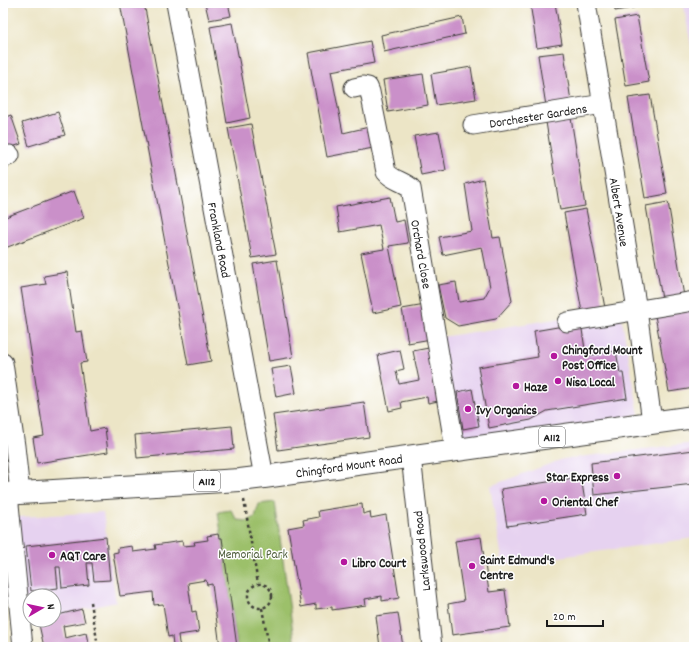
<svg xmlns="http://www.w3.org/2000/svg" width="697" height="650" font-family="Dekko,sans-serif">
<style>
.built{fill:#e6d2f0}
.green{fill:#9cc06b;stroke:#5c6e44}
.building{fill:#ca90c9}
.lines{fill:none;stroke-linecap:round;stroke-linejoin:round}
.minor-casing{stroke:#3b3a36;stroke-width:21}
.major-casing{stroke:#3b3a36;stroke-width:24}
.path{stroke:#3b3a36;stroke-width:2.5;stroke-dasharray:3 3;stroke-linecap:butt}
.minor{stroke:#fff;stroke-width:19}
.major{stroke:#fff;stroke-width:22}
.poi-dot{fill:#b5179e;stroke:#fff;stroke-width:1.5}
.labels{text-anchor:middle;stroke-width:3;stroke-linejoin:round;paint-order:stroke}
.shield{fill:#fff;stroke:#606060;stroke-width:1}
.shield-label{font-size:12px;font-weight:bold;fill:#1c1c1c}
.street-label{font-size:13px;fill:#1c1c1c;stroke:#fff}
.poi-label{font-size:13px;font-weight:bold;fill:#1c1c1c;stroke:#fff;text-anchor:start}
.park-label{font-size:13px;fill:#4f5e3c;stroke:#fff}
</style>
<rect width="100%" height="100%" fill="#fff"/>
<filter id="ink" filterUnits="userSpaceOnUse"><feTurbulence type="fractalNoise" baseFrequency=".025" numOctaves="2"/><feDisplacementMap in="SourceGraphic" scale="8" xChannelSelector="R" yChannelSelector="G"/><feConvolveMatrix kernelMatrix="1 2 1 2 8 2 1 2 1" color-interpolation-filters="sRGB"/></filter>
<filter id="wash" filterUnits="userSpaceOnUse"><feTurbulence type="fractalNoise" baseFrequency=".012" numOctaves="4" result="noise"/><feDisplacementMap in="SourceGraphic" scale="16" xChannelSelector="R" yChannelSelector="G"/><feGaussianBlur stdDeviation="0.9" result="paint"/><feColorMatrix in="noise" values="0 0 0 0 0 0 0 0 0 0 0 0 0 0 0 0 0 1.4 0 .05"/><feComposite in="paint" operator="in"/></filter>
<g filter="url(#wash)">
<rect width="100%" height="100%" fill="#ece5c6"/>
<!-- built -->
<g class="built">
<path d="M683,3h11v58z"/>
<path d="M620,309l19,106 -180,31 -18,-109z"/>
<path d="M694,443v95l-191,27 -13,-79 73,-27z"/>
<path d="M103,512l13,90 -62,14v-20h-24v24h8l-12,3 -14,-25 -9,2v-82z"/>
</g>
<!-- green -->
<path class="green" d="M275,502l20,145h-58l-19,-135 13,-2 6,10 11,1 7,-4 4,-13z"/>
<g id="blocks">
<!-- building -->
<g class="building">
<path d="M120,3h24l67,358 -23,4z"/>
<path d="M205,3h23l3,13 -22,4z"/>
<path d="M530,3h25l7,41 -25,4z"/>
<path d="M614,3h23l1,4 -23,4z"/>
<path d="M637,16l12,66 -23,4 -11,-66z"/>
<path d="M462,17l3,17 -81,18 -3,-17z"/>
<path d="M232,23l18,95 -23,5 -17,-96z"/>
<path d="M370,41l4,22 -43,8 12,62 26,-6 4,21 -46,9 -19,-104z"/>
<path d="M564,52l7,50 -25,4 -8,-51z"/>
<path d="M471,67l5,32 -40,6 -5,-31z"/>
<path d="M423,74l5,31 -40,7 -5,-32z"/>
<path d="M650,95l17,99 -22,4 -17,-100z"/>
<path d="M58,112l7,23 -36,11 -7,-23z"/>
<path d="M11,115l10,29 -18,6v-32z"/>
<path d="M571,118l14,88 -25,4 -14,-88z"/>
<path d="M251,124l25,130 -24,4 -24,-130z"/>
<path d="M439,132l7,38 -25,5 -7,-39z"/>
<path d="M483,179l10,59 7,-1 12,64 -16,18 -38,7 -13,-8 -7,-33 18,-3 3,20 25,-4 6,-11 -8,-40 -39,8 -4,-18 33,-6 -7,-47z"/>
<path d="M74,191l10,27 -79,30 -2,-5v-25z"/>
<path d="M390,197l5,25 9,-2 4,23 -19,3 12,61 -28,6 -12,-60 23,-4 -5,-24 -39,7 -4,-25z"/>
<path d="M668,202l17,100 -22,3 -17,-99z"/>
<path d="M586,209l19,99 -23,4 -18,-99z"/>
<path d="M277,260l16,97 -24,4 -16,-97z"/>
<path d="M67,272l9,60 6,-1 5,31 -7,1 10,68 15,-3 3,24 -71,11 -4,-25 11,-2 -23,-148 25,-4 -2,-8z"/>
<path d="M691,303l3,16v69l-25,4 -15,-82z"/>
<path d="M425,305l6,34 -23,4 -6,-34z"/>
<path d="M581,323l5,33 30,-5 4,22h3l4,25 -80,13 -16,9 -42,8 -11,-61 60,-10 -4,-26z"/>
<path d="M434,347l10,53 -16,3 -1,-6 -26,5 1,6 -13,3 -11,-56 22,-5 4,19 -8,2 3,13 20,-4 -6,-29z"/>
<path d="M291,366l5,27 -20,4 -5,-28z"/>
<path d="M472,389l7,37 -16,3 -6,-37z"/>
<path d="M364,402l5,35 -91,13 -5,-35z"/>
<path d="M232,426l2,23 -97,9 -2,-23z"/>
<path d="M694,450v34l-100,11 -3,-32z"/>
<path d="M581,477l6,37 -80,12 -6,-37z"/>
<path d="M362,504l1,10 7,-2 1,6 15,-3 13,83 -17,3v-5l-17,3 1,6 -34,5v-3l-16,2v-5l-15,3 -13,-79 16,-3 -1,-5 16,-3 -1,-6z"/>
<path d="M218,534l1,4h3l15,109h-17l-8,-63 -5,1 -1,-5 -18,3 4,29 4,-1 3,21 -21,3 1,8 2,4h-10l2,-2 -1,-9 -4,1 -5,-33 -9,1 -1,-13 -33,4 -7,-43 5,-1v-4l14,-2 1,6 23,-3 -1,-4 27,-4 1,5 12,-1 -1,-3 14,-2 -1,-4z"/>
<path d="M106,537l4,43 -16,1 -2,-18h-5l2,22 -27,3 -2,-21h-4l2,21 -27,3 -5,-45z"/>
<path d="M481,537l8,55 16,-2 5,37 -58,8 -4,-31 16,-3 -9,-60z"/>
<path d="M82,609l3,13 -22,4 2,12 21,-5 3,14h-45l-6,-27h16v-4z"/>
<path d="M398,613l5,34h-23l-4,-31z"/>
</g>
</g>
</g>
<g filter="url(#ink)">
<use href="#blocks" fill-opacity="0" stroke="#3b3a36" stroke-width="1"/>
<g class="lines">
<!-- minor casing -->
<g class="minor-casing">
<g id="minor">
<path d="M176,3l88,474"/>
<path d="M586,3l51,307 15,112"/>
<path d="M354,88l9,-2 5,1 2,5 16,80c6,8 17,9 25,16l44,261"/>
<path d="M473,125l130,-21"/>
<path d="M3,158l7,-3"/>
<path d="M567,322l127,-21"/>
<path d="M3,363l12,83 5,47"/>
<path d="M411,456l21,191"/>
<path d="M8,494l15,153"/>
</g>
</g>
<!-- major casing -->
<g class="major-casing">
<path id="major" d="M3,494l237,-14 24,-3 430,-60"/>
</g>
<!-- path -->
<g class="path">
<path d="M244,500l14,84"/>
<circle cx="260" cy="596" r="12"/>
<path d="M91,602l7,45"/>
<path d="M262,608l7,39"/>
</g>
<!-- minor -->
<use href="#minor" class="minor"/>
<!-- major -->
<use href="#major" class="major"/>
</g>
</g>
<!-- markers -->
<g class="poi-dot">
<circle cx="554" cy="356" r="4"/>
<circle cx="558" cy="381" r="4"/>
<circle cx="516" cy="386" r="4"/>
<circle cx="468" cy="409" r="4"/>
<circle cx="617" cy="476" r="4"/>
<circle cx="544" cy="501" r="4"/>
<circle cx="52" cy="555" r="4"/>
<circle cx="344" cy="562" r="4"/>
<circle cx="472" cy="566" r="4"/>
</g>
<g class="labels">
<!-- shield labels -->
<g class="shield">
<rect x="539" y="427" width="26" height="20" rx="3"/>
<rect x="194" y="471" width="26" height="20" rx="3"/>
</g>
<g class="shield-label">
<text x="552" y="441">A112</text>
<text x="207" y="485">A112</text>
</g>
<!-- street labels -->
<g class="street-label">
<text transform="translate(538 115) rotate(-9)" y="5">Dorchester Gardens</text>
<text transform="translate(620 212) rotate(81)" y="5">Albert Avenue</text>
<text transform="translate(220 240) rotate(79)" y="5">Frankland Road</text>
<text transform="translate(422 254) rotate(80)" y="5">Orchard Close</text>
<text transform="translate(349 465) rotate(-8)" y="5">Chingford Mount Road</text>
<text transform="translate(421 551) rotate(-96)" y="5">Larkswood Road</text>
</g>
<!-- poi labels -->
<g class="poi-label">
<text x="562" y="354">Chingford Mount<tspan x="562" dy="15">Post Office</tspan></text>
<text x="566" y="386">Nisa Local</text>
<text x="524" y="391">Haze</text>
<text x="476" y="414">Ivy Organics</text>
<text x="609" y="481" text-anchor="end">Star Express</text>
<text x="552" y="506">Oriental Chef</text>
<text x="60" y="560">AQT Care</text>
<text x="480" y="564">Saint Edmund's<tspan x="480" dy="15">Centre</tspan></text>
<text x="352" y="567">Libro Court</text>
</g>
<!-- park labels -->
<g class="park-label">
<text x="253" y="558">Memorial Park</text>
</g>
</g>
<!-- margin -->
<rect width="697" height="650" fill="none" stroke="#fff" stroke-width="16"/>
<!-- north arrow -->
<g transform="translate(42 608) rotate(81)"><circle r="19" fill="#ffffff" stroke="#a4a4a4"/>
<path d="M0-3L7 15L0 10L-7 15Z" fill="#b5179e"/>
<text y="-6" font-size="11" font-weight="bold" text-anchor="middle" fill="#1c1c1c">N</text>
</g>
<!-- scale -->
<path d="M547 620v6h56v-6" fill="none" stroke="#1c1c1c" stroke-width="2"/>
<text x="553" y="620" font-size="12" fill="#1c1c1c" stroke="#ffffff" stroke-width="3" paint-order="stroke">20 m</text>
</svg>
